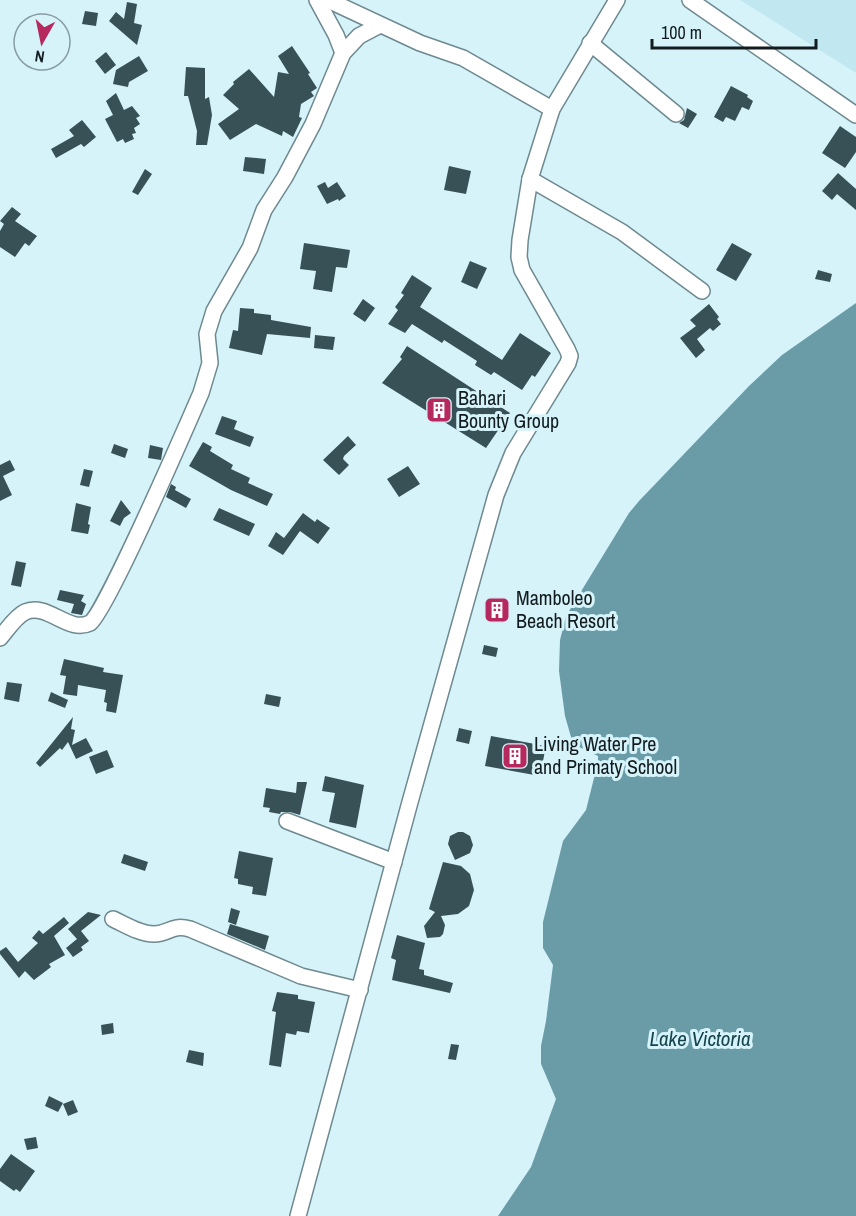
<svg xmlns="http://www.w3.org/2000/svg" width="856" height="1216" font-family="'Archivo Narrow',sans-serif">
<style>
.built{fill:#c1e8f1}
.water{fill:#6a9ca8}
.building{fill:#385157}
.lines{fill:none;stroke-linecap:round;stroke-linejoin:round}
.minor-casing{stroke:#6e8990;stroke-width:18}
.minor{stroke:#fff;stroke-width:15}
.labels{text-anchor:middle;stroke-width:6;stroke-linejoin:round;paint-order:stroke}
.poi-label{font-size:20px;fill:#121c1f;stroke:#d6f3fa;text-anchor:start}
.water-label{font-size:21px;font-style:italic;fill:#16444d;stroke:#d6f3fa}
</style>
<rect width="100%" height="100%" fill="#d6f3fa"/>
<!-- built -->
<path class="built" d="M740,0h116v73z"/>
<!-- water -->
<path class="water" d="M856,303v913h-358l33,-49 25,-68 -15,-35v-18l5,-25 7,-56 -10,-17v-26l20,-81 23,-31 12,-48v-6l-25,-12 -8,-28 -6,-45 1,-31 6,-24 63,-103 10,-12 110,-115 33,-31z"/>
<!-- building -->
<g class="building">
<path d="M127,2l10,2 -3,19 8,2 -5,20 -28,-24 7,-9 8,7z"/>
<path d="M85,11l13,2 -2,13 -14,-2z"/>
<path d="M292,46l18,27 -2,1 9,14 -6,4 3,4 -13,8 -2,13 3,1 -9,19 -10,-6 -1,5 -26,-12 -26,16 -12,-16 21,-15 -16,-14 11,-11 -1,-2 16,-13 25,28 4,-25 11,2 -11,-18z"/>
<path d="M106,52l10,13 -11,9 -10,-13z"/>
<path d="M139,56l9,15 -19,11 -1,5 -15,-3 3,-14z"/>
<path d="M186,67l19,1v31l4,-2 3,18 -5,30h-11l1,-14 -9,-35h-4z"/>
<path d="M731,86l17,9 -1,2 6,4 -4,9 -7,-3 -7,14 -9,-4 -3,5 -9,-5z"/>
<path d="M116,93l8,17 8,-4 8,10 -4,2 4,6 -6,4 2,5 -4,1 2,5 -9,4 -2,-4 -6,3 -12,-23 8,-4 -7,-14z"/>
<path d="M687,108l10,6 -9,14 -9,-5 5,-3z"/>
<path d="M82,120l14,17 -12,10 -3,-3 -25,14 -5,-9 23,-13 -5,-6z"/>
<path d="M840,126l16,11v15l-11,16 -23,-15z"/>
<path d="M245,157l21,2 -2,15 -21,-3z"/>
<path d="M449,166l22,5 -5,23 -22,-4z"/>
<path d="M145,169l7,5 -14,21 -6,-3z"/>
<path d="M838,173l18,16v21l-19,-16 -5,6 -10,-9z"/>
<path d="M325,182l3,6 9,-6 9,14 -7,5 -1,-2 -11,5 -10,-18z"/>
<path d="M12,207l9,7 -6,7 22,15 -8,10 -4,-3 -10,14 -15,-10v-16l4,-7 -4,-3z"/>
<path d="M304,243l46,7 -3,18 -11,-1 -4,25 -19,-3 3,-18 -16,-2z"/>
<path d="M732,243l20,11 -16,27 -20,-11z"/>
<path d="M470,261l17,7 -10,21 -16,-7z"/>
<path d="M818,270l14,4 -2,8 -15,-3z"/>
<path d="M412,275l20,13 -12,19 82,53 18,-27 31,20 -16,24 -3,-2 -10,15 -28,-18 -3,3 -16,-10 2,-4 -33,-21 -2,3 -30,-19 -7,9 -17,-9 10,-14 -3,-3 9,-12 -3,-2z"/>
<path d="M363,299l12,9 -10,14 -12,-8z"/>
<path d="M709,304l10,13 -2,2 4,5 -8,7 -3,-3 -13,11 8,11 -9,8 -16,-20 16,-12 -6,-6z"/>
<path d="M240,308l14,1v4l17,2v5l40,7 -1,11 -43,-4 -5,21 -33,-7 4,-18 5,1z"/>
<path d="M315,335l20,2 -2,13 -19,-2z"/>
<path d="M407,346l103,67 -24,35 -104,-65 20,-24 -2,-2z"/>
<path d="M222,416l15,5 -3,8 20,8 -4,10 -35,-13z"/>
<path d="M348,436l8,9 -12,11 -1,3 6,6 -10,10 -16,-15z"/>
<path d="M203,442l9,5 -2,4 23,14 -2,4 19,9 -2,5 25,11 -6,12 -36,-16 -42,-24z"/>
<path d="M114,444l14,5 -3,9 -14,-5z"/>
<path d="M150,445l13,3 -2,12 -13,-2z"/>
<path d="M10,460l5,10 -12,6 9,19 -12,6v-36z"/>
<path d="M408,466l12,18 -21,13 -12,-18z"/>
<path d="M84,469l9,2 -4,16 -9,-2z"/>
<path d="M171,484l5,3 -1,3 16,9 -5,9 -20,-11z"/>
<path d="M121,500l10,13 -7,5 -4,8 -10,-5z"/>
<path d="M76,503l15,4 -3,17 2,1 -2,9 -17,-3z"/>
<path d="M219,508l36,16 -6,12 -36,-16z"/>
<path d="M303,513l12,9 2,-3 13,9 -12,16 -18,-13 -17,24 -15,-9 8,-14 8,6z"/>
<path d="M16,561l10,2 -5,24 -10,-2z"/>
<path d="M60,590l24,5 -3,6 5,3 -4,11 -11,-2 3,-9 -17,-4z"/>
<path d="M499,599l9,10 -12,12 -10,-10z"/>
<path d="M484,645l14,3 -2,9 -14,-3z"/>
<path d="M64,659l40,9 -1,4 20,3 -7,38 -10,-2 1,-8 -3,-1 2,-12 -28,-5 -1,11 -14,-2 3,-18 -6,-1z"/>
<path d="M7,682l15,2 -3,18 -15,-3z"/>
<path d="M51,692l17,8 -3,8 -17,-7z"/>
<path d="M266,694l15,3 -2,10 -15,-3z"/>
<path d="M73,717l-2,12 4,1 -3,15 14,-7 7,13 -17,8 -8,-17 -6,8 -2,-2 -20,19 -4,-4z"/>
<path d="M459,728l13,3 -3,13 -13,-3z"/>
<path d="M491,736l55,10 -6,30 -55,-10z"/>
<path d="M107,750l7,17 -18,7 -7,-17z"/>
<path d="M325,776l39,9 -8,43 -27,-6 6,-29 -13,-2z"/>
<path d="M297,782h10l-7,33 -10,-3h-9l-1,2 -11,-2 1,-4 -7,-1 3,-19 30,5z"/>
<path d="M458,832h5l7,4 3,9 -3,8 -15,7 -7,-16 2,-8z"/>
<path d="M239,851l34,7 -7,38 -14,-2 1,-7 -15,-3v-5l-4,-1z"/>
<path d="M124,854l24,8 -3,9 -24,-8z"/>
<path d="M443,862l18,4 9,8 4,16 -5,16 -11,8 -17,2 4,9 -2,9 -3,3 -13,1 -3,-12 11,-14 -6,-3z"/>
<path d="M231,908l9,3 -4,14 -8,-3z"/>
<path d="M88,912l13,3 -20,16 8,10 -8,6 2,3 -10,7 -7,-9 11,-9 -9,-10z"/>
<path d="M64,917l5,6 -15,13 11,19 -16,9 2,3 -17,13 -9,-9 -6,7 -19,-24v-3l6,-4 12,15 20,-19 -6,-5 7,-8 4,4z"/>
<path d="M230,924l39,12 -4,14 -38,-16z"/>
<path d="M397,935l28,8 -6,26 5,1v5l29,8 -3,10 -58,-13 4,-20 -5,-2z"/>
<path d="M277,992l21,3v4l17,3 -6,31 -12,-2 -1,4 -10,-2 -5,34 -12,-2 7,-53 -4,-1z"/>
<path d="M113,1023l1,10 -12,2 -1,-10z"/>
<path d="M451,1044l8,1 -3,15 -8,-1z"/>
<path d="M189,1050l15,3 -1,13 -17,-4z"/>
<path d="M49,1096l14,7 -5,9 -13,-6z"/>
<path d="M73,1100l5,12 -10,4 -5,-12z"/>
<path d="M36,1137l2,11 -11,2 -3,-11z"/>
<path d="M11,1154l24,17 -15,21 -4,-3 -2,2 -14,-10v-12z"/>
</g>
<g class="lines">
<!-- minor casing -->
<g class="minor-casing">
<g id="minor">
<path d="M317,0l19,35 7,18"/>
<path d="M328,0l92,43 43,15 89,51"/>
<path d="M690,0l166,115"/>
<path d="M590,43l86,71"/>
<path d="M530,179l92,53 80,59"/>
<path d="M0,638c7,-8 15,-21 25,-26 23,-10 43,22 65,11 15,-9 98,-200 111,-230l9,-30 -3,-29 7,-23 36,-63 14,-38 21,-33 28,-53 30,-71 16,-17 21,-11"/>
<path d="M287,821l107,41"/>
<path d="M113,919c13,6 27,15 41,15 15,0 17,-10 36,-5l111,47 59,14"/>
<path d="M298,1216l112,-414 86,-307 17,-42 55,-90 2,-7 -3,-7 -45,-79 -3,-13 1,-17 10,-61 22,-70 65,-109"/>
</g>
</g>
<!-- minor -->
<use href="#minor" class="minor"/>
</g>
<!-- icons -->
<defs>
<g id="building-square" transform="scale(1.35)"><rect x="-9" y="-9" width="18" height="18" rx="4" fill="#b6295e" stroke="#d6f3fa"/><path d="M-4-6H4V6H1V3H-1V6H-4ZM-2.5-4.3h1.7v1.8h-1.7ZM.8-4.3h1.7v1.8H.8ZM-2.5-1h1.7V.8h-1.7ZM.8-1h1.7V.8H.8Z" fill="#fff"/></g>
</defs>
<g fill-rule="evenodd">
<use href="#building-square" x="439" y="410"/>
<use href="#building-square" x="497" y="610"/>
<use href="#building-square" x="515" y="756"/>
</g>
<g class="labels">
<!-- poi labels -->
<g class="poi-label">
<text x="458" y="405">Bahari<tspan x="458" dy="23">Bounty Group</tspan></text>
<text x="516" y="605">Mamboleo<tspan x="516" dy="23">Beach Resort</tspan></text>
<text x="534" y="751">Living Water Pre<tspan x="534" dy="23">and Primaty School</tspan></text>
</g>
<!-- water labels -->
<g class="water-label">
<text x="700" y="1046">Lake Victoria</text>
</g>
</g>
<!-- north arrow -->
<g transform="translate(42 42) rotate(189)"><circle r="28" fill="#d6f3fa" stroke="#889da2" stroke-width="1.5"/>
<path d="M0-4.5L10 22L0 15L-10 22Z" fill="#b6295e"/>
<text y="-9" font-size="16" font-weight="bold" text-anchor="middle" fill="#121c1f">N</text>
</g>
<!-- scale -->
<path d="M652 39v9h164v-9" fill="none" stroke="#121c1f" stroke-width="3"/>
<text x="661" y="39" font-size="18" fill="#121c1f" stroke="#d6f3fa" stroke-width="4.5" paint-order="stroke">100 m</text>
</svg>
